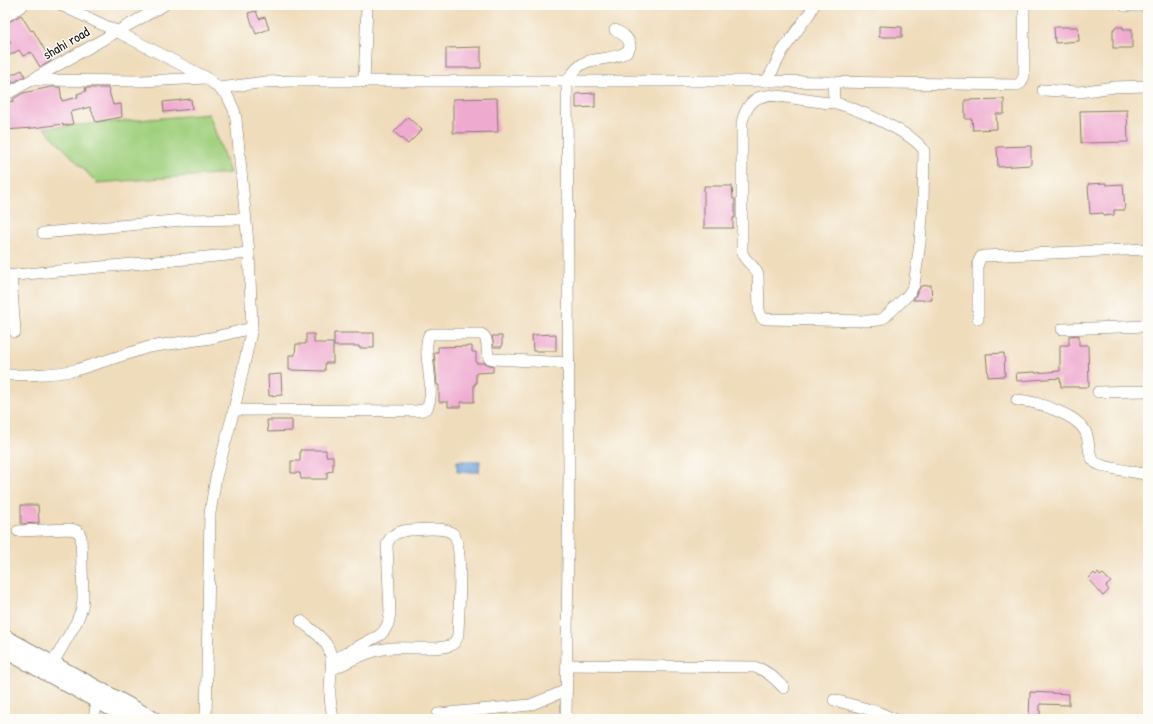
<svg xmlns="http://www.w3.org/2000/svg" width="1153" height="724" font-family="'Patrick Hand',sans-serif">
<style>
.green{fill:#a0d07e;stroke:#5e764d}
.water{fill:#6ea2da;stroke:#455f7b}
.building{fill:#efaad0}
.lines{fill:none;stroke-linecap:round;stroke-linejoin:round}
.minor-casing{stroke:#867c6c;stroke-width:12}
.major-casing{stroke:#867c6c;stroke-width:16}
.minor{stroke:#fff;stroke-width:11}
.major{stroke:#fff;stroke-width:14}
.labels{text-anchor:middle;stroke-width:3;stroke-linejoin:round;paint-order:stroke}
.street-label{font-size:14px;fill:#1c1c1c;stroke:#fdfcf7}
</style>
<rect width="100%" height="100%" fill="#fdfcf7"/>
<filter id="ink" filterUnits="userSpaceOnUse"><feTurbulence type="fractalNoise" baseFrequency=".025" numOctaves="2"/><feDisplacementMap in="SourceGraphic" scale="8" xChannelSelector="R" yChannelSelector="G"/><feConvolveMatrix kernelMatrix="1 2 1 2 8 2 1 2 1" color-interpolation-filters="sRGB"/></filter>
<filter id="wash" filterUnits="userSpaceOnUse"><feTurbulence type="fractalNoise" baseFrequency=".012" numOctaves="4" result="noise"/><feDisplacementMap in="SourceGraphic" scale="16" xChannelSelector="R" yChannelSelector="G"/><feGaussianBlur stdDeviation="0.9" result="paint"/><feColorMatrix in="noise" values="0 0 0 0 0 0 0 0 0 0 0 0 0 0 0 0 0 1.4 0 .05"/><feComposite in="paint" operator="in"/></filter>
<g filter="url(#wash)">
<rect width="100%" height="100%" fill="#efdcbb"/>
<!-- green -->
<path class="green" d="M209,114l21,59 -133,10 -53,-55z"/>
<!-- water -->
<path class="water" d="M457,461h23l-1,11h-22z"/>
<g id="blocks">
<!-- building -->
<g class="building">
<path d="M256,11l3,8 6,-2 4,12 -13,5 -8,-21z"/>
<path d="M21,15l10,16 2,-1 18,31 -11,6 -9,-15 -8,4 -4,-6 -14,8v-11l6,-4 -6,-11v-8z"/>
<path d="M879,26l23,1v10h-23z"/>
<path d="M1054,27h24l1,14 -24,2z"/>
<path d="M1115,27h8v2h9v19h-19v-19h2z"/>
<path d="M481,47v21h-35v-20z"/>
<path d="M22,70l3,6 -13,7 -3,-7z"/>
<path d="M51,87h9l2,14 16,-4 -1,-3 9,-3 -1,-3h23l5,17 8,-1 1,13 -26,5 -6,-15 -20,5 3,12 -10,2v-2l-30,4 -28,2v-20l4,-1 -1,-7 6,-1 -1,-2 10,-6z"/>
<path d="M595,93v14l-19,1v-14z"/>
<path d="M497,98l1,34 -45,1v-34z"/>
<path d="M191,99l1,10 -28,3 -1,-10z"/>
<path d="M1004,99v15h-8l1,15 -24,1 -1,-11h-7v-19z"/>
<path d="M1127,110l1,32 -47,1 -1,-32z"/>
<path d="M408,117l14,13 -14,14 -14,-12z"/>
<path d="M1031,146v19l-33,2 -1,-20z"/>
<path d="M1106,183v2l17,-1 2,26h-11v5l-11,1v-3l-13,1 -2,-30z"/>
<path d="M704,186h28l1,13h2v19h-2v10h-29z"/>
<path d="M931,285l1,15h-19l8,-14z"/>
<path d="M334,333h40v15h-15v-2h-25z"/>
<path d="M306,334h8v9h19v20h-8v8l-36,-1v-15h6l1,-11h10z"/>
<path d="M556,334v17h-23l-1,-16z"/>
<path d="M1079,335v10h9l1,42h-28l-1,-9 -43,3 -1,-8 19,-1v1l25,-2v-26h9v-9z"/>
<path d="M492,336h10v11h-8z"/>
<path d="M472,346v6h4v11h8l9,3v6l-17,1v11h-2v18h-13v5h-13v-5h-9v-17h-2l-3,-33h4v-5z"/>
<path d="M1004,353l1,23 -17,1 -2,-23z"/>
<path d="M281,374l1,21 -13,1 -1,-21z"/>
<path d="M267,420h25v11l-24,1z"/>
<path d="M300,450h26v6h7v15l-6,1v7h-26l-1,-6h-9v-12h9z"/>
<path d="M21,505h17l1,18 -18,1z"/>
<path d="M1094,573l2,2 2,-2 2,3 3,-2 8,8 -5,4 3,4 -6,6 -15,-17z"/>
<path d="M1030,692l39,2v11l-29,-1v15h-11z"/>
</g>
</g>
</g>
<g filter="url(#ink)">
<use href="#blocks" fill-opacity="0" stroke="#867c6c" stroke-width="1"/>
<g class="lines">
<!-- minor casing -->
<g class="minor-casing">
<g id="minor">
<path d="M61,5l55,26 91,47 20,17 7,15 2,9 13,134 3,75 -18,82 -18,67 -6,36 -4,206"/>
<path d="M1125,6h23"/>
<path d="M5,17l18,-12"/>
<path d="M32,80l110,1 65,-3"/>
<path d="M767,81l16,-31 26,-36 5,-9"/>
<path d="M364,82l3,-77"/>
<path d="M220,88l45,-6 27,-1h475l250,4 4,-2 3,-7v-71"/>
<path d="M1043,90l36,2 35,-5 34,-1"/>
<path d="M5,95l159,-90"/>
<path d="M832,102c21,5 83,31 92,49l-1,51 -3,41 -6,42 -6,10 -23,22 -6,3 -12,1 -101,-2 -4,-1 -3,-7 -1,-36c-3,-10 -12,-12 -16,-22v-131c8,-31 25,-28 51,-24 12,2 23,3 35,5l4,-1 2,-3 -1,-17"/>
<path d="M43,233l140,-13 62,-1"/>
<path d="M5,276l244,-23"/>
<path d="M11,276l4,56"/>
<path d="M978,319v-56l3,-6 3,-1 164,-7"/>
<path d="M1062,329l86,-3"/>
<path d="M5,375c24,0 47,0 71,-5l73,-23 62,-9 41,-10"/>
<path d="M1098,392l50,-1"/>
<path d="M1017,400c18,1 62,15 69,33 4,9 1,22 9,29 6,6 43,10 53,13"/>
<path d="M234,410l182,1 7,-1 4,-2c10,-18 -6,-57 2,-73l4,-1h48c9,4 4,16 8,24l4,1 76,4"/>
<path d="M18,531l52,-2c6,1 9,2 11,8l2,61 -1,10 -5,13 -24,42"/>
<path d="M301,621c8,7 19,14 25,23 10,14 3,34 4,50 0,8 2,17 3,25"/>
<path d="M567,665l187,2c13,3 21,12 30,21"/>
<path d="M331,670c19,-9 40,-21 61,-22 16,-1 43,2 57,-2 6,-2 7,-6 9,-11 0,-17 7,-94 -6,-102 -9,-7 -31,-3 -42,-3 -11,1 -20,4 -23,15l3,68 -2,11 -4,7 -4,4 -49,26"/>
<path d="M834,700l41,11 19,8"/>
<path d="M438,714l92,-9 37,-15"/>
<path d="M94,719l3,-19"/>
<path d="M566,719l3,-247 -2,-390c5,-9 10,-16 19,-20 10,-4 44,-3 44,-17 -1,-8 -9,-12 -15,-15"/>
</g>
</g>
<!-- major casing -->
<g class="major-casing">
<g id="major">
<path d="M5,637l149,82"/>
<path d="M5,651l125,68"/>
</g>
</g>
<!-- minor -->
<use href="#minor" class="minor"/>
<!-- major -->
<use href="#major" class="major"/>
</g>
</g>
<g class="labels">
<!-- street labels -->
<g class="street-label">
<text transform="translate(66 43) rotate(-30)" y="5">shahi road</text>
</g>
</g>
<!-- margin -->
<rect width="1153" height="724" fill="none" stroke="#fdfcf7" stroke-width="20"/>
</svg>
